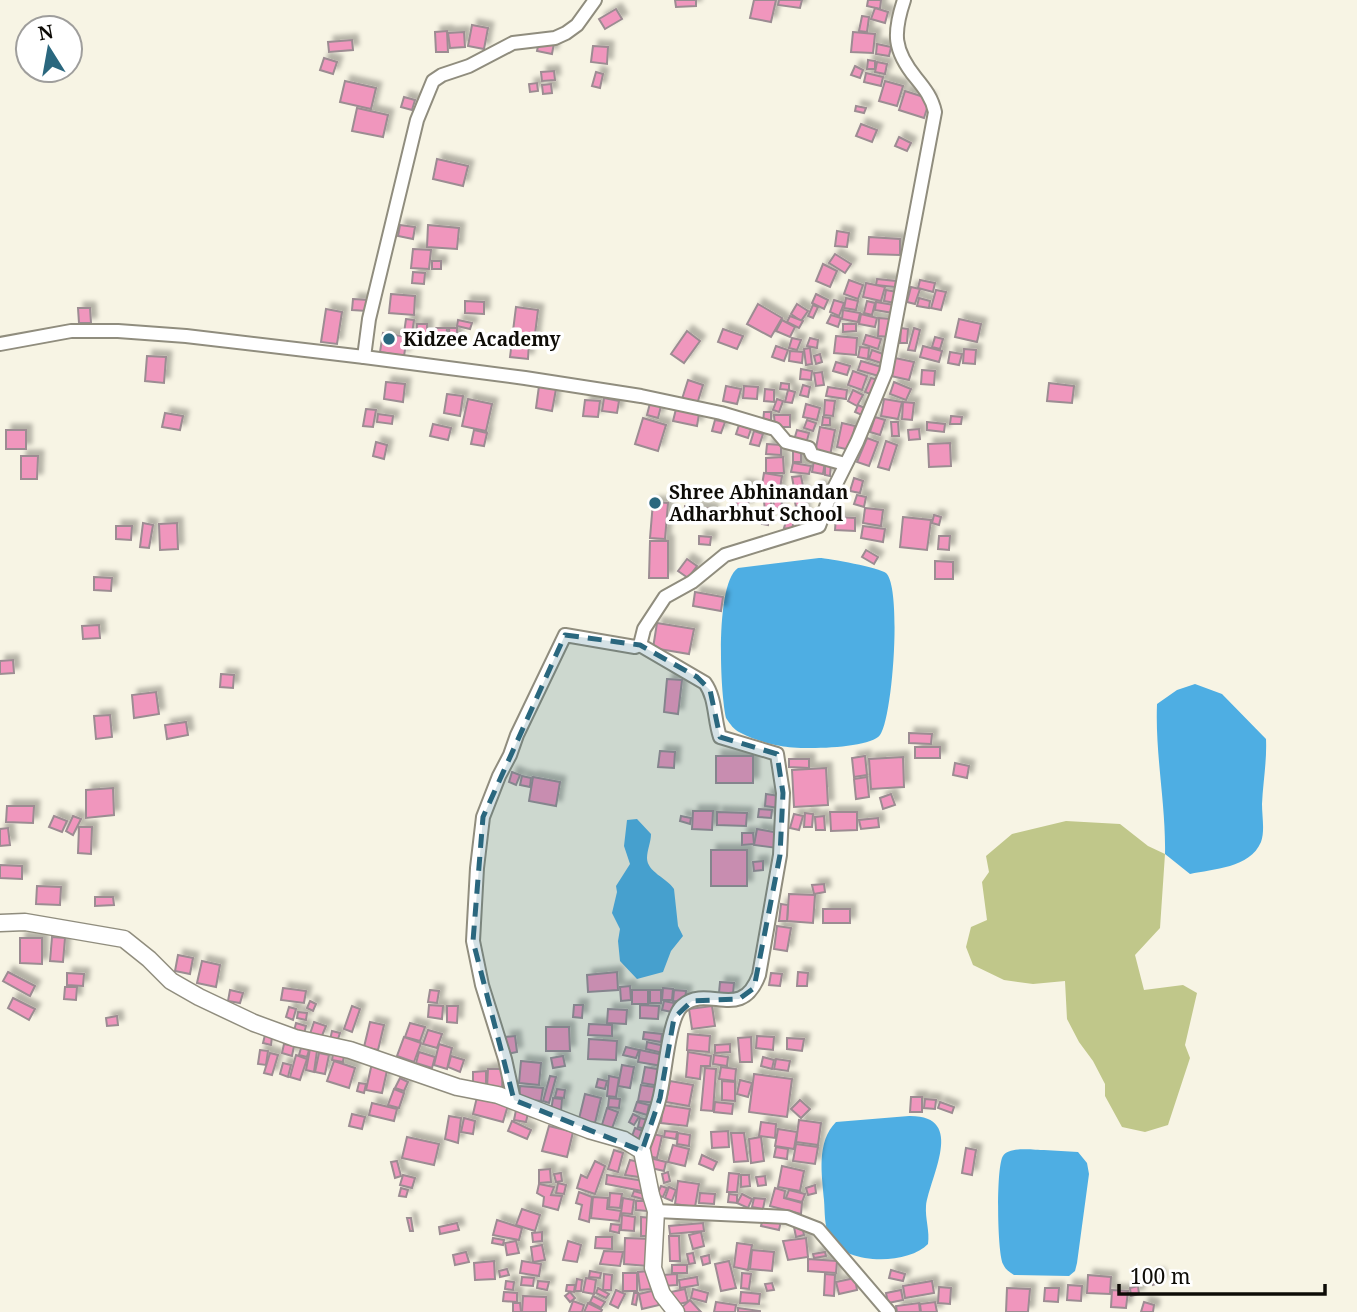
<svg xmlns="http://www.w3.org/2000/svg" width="1357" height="1312" font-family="'Noto Serif',serif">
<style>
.green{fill:#c0c78a}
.water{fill:#4eaee3}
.building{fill:#f096bd;stroke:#9c8c92;stroke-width:2;filter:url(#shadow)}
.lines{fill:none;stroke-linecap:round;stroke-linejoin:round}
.minor-casing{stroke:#908d7e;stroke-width:16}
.tertiary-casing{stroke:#908d7e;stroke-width:19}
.minor{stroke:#fff;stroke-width:12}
.tertiary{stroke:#fff;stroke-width:16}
.marked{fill:#2a677e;fill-opacity:0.2;stroke:#2a677e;stroke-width:5;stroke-dasharray:14 9;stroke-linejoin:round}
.poi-dot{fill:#2a677e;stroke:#fff;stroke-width:2.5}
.labels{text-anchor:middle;stroke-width:7;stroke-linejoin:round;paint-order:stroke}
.poi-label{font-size:19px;font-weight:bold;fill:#0e0c07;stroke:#fff;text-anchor:start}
</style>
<defs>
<filter id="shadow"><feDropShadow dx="5.5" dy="-5.5" stdDeviation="2" flood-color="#0004"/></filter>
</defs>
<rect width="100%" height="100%" fill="#f7f4e4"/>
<!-- green -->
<path class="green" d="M1066,821l54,3 28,22 17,8 -5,74 -25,27 9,35 39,-5 14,8 -12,52 5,13 -22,67 -23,7 -23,-5 -17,-31v-12l-12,-23 -14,-19 -12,-23 -2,-38 -32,3 -29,-4 -31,-15 -7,-18 5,-20 16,-7 -5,-38 7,-10 -3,-16 26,-22z"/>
<!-- water -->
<g class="water">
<path d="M819,558c10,0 61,10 67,15 16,14 7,144 -6,162 -10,14 -82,15 -99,11 -12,-2 -29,-7 -40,-13 -7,-3 -11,-9 -15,-15 -6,-26 -11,-135 12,-150z"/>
<path d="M1195,684l27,10 44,45c1,22 -3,43 -4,65 0,12 3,27 -1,38 -11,26 -48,27 -71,32l-25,-20c1,-50 -10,-99 -8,-150l20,-14z"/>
<path d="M637,819l14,15c0,8 -4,16 -4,24 0,14 20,20 27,31l4,37 5,10 -12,15 -8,21 -26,7 -17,-18 -2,-20 2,-12 -8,-16 5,-21 -1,-6 14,-22 -6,-18 3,-26z"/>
<path d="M909,1116c58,-1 21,60 17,90 -1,13 4,25 2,38 -20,21 -83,22 -98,-7 -6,-10 -5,-25 -6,-37 -2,-25 -8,-58 12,-78z"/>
<path d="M1044,1150l34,2 9,11 2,11 -12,89 -2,8 -6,5 -55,-1c-5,-3 -9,-6 -11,-11 -6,-12 -7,-98 0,-108 6,-10 31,-6 41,-6z"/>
</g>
<!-- building -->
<g class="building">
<path d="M675,0h21v6l-20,1z"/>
<path d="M754,0h22l-5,22 -21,-4z"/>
<path d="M779,0h23l-2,8 -22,-3z"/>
<path d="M868,0h13l-1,9 -13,-3z"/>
<path d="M875,8l13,4 -3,11 -14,-4z"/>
<path d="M616,9l6,10 -17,10 -6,-10z"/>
<path d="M862,16l7,1 -2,15 -8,-1z"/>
<path d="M472,25l16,3 -4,21 -16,-3z"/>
<path d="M447,31l1,21h-12l-1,-20z"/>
<path d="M464,32l1,15 -15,1 -2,-15z"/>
<path d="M853,32l22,2 -2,19 -22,-1z"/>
<path d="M352,40l1,10 -24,2 -1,-10z"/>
<path d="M539,41l15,2 -2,11 -15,-3z"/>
<path d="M877,44l14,3 -2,9 -13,-2z"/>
<path d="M593,46l15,1 -1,17 -16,-2z"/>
<path d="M324,58l13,4 -4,12 -13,-4z"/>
<path d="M868,60l7,1v8h-8z"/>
<path d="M877,62l10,2 -2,10 -10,-2z"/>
<path d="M855,66l8,4 -3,8 -9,-3z"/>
<path d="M554,71l1,9 -13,1 -1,-9z"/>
<path d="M596,72l7,2 -3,14 -8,-2z"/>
<path d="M866,73l17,4 -2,9 -17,-4z"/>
<path d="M345,81l31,7 -5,21 -31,-7z"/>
<path d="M885,81l18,5 -6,20 -18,-5z"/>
<path d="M537,83l1,8 -8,1 -1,-8z"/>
<path d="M551,84l1,9 -9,1 -1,-9z"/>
<path d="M905,91l25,8 -6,19 -25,-8z"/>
<path d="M404,97l11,3 -3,10 -11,-3z"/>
<path d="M856,106l10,2 -2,5 -9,-2z"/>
<path d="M357,108l31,7 -5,22 -31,-6z"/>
<path d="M861,124l16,6 -5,12 -16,-6z"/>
<path d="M899,137l12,6 -4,8 -12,-5z"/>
<path d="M437,159l31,7 -5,20 -30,-7z"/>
<path d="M400,225l15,2 -2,12 -15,-3z"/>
<path d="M428,225l31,3 -2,21 -30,-2z"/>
<path d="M837,231l12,2 -2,14 -12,-1z"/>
<path d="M869,237l31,2v16l-32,-1z"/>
<path d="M413,249l18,1 -2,19 -18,-1z"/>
<path d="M835,254l16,10 -6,9 -16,-10z"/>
<rect x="432" y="261" width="9" height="8"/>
<path d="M823,264l14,7 -7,16 -14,-6z"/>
<path d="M413,272l12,1 -1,11 -12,-1z"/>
<path d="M877,279l19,2 -1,6 -19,-2z"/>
<path d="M849,280l14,5 -5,14 -14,-5z"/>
<path d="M920,280l15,3 -2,9 -15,-4z"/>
<path d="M866,283l19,4 -4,14 -18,-4z"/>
<path d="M911,287l9,2 -5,15 -8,-2z"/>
<path d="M886,290l11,2 -2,11 -11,-2z"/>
<path d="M936,290l10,2 -5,18 -10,-2z"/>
<path d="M391,294l24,2 -1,19 -25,-2z"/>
<path d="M816,294l12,6 -4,9 -12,-6z"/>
<path d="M846,298l12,3 -2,9 -12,-2z"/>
<path d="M919,298l11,3 -1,7 -12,-2z"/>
<path d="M353,299l15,1 -1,11 -15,-1z"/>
<path d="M834,300l10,3 -5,13 -9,-4z"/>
<path d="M465,301l19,1v12l-19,-1z"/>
<path d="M867,301l8,2 -3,12 -8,-2z"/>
<path d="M876,302l18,3 -1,8 -18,-3z"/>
<path d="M758,304l24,14 -11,19 -24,-13z"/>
<path d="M797,304l11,7 -7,10 -10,-7z"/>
<path d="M813,305l5,2 -5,11 -5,-2z"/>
<path d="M516,307l22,3 -4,32 -22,-3z"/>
<path d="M78,308h12l1,15h-12z"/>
<path d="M326,309l16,3 -5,32 -16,-2z"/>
<path d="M843,310l17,3 -2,9 -16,-3z"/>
<path d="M861,314l16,4 -2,9 -16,-3z"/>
<path d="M831,315l10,3 -3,9 -11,-4z"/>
<path d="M790,316l13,5 -4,7 -12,-6z"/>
<path d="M879,318l12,1 -1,18 -12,-1z"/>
<path d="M406,319l8,1 -2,14 -8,-1z"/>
<path d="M959,319l22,5 -4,18 -22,-5z"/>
<path d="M458,320l14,3 -2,6 -13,-3z"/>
<path d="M782,320l13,7 -5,10 -14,-6z"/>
<path d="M417,324h10v15h-11z"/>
<path d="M843,324h13v7l-13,1z"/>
<path d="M436,328h11l-1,19h-10z"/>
<path d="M449,328h8v18h-7z"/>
<path d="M901,328l7,1 -1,14h-7z"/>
<path d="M914,328l6,2 -5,21 -7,-1z"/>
<path d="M723,329l20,7 -6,13 -19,-7z"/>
<path d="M687,331l13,10 -16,22 -13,-9z"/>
<path d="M383,333l24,4 -3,19 -24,-4z"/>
<path d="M866,335l15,4 -3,10 -15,-5z"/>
<path d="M836,336l21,2 -1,17 -22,-2z"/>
<path d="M935,337l8,2 -3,10 -8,-2z"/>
<path d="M792,338l9,2 -4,10 -8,-2z"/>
<path d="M810,338l8,2 -1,8 -10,-2z"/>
<path d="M512,341l17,1 -1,17 -18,-2z"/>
<path d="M776,346l12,4 -4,11 -12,-4z"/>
<path d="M923,346l19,5 -3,11 -19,-5z"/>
<path d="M860,347l9,1 -1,11 -10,-2z"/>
<path d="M810,348l2,16 -6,1 -2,-16z"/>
<path d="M964,349l12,1 -1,14 -12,-1z"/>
<path d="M872,350l11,4 -2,9 -12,-4z"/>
<path d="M790,351l13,1 -1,11 -13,-2z"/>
<path d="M950,352l12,2 -3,11 -11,-2z"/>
<path d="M820,354l2,8 -6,2 -2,-8z"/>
<path d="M147,356l19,1 -2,26 -19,-2z"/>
<path d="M895,358l19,4 -5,18 -18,-4z"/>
<path d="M861,361l24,7 -3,9 -24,-7z"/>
<path d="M836,362l14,4 -3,9 -14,-4z"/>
<path d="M801,369l11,2 -1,9 -11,-1z"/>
<path d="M922,370l13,1 -1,14 -13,-1z"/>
<path d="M853,371l14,5 -5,14 -14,-5z"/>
<path d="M822,372l2,13 -8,1 -2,-13z"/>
<path d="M871,378l7,2 -5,15 -8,-3z"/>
<path d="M688,380l15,5 -6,19 -15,-5z"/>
<path d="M386,382l19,2 -2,18 -19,-3z"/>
<path d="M894,382l17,7 -5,11 -16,-6z"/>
<path d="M781,383l8,1v6l-9,-1z"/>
<path d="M1049,383l25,3 -2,17 -25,-2z"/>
<path d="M803,385l7,2 -2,10 -8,-2z"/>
<path d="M539,386l17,3 -4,22 -16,-3z"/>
<path d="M726,386l15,3 -4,15 -14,-3z"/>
<path d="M744,386l14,1 -1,12 -14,-1z"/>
<path d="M828,387l19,3 -1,9 -20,-3z"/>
<path d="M765,389l9,1v12l-10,-1z"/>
<path d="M788,390l7,2 -3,11 -7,-1z"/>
<path d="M853,390l10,5 -6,11 -9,-5z"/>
<path d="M447,394l16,2 -3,20 -16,-3z"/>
<path d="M604,398l15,3 -2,12 -15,-2z"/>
<path d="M468,399l24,5 -6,27 -24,-5z"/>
<path d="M777,399l6,2 -4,11 -6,-2z"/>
<path d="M884,399l18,3 -4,17 -17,-3z"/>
<path d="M585,400l15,1 -2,16 -15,-1z"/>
<path d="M825,400l10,1 -2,15 -9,-1z"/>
<path d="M903,402l11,1 -2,17 -10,-1z"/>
<path d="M650,403l11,3 -3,12 -11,-3z"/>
<path d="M806,404l14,4 -3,12 -14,-3z"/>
<path d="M858,405l9,4 -3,7 -9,-4z"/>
<path d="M366,409l10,1 -3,17 -10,-1z"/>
<path d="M676,409l23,5 -2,12 -24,-5z"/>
<path d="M764,412h7v11l-8,-1z"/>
<path d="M165,413l18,3 -3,14 -18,-3z"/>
<path d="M378,414l15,2 -1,8 -15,-2z"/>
<path d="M774,415h16v12h-15z"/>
<path d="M951,416l11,1 -1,7h-11z"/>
<path d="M823,417l7,1v7h-8z"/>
<path d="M875,417l10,3 -5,15 -10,-3z"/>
<path d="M643,418l23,7 -8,26 -23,-7z"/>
<path d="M715,420l10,2 -4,11 -9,-2z"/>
<path d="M807,420l9,3 -3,8 -9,-3z"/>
<path d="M891,422h7l1,14h-7z"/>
<path d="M927,422l18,2 -1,8 -17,-2z"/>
<path d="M842,423l13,3 -5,24 -13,-3z"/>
<path d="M433,424l18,4 -3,12 -18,-4z"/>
<path d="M739,425l12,4 -3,9 -12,-4z"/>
<path d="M820,427l15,3 -5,26 -15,-3z"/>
<path d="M919,429l1,10 -11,1 -1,-10z"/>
<rect x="6" y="430" width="20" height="19"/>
<path d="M474,430l13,3 -3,13 -13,-2z"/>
<path d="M797,430l12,3 -3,11 -12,-4z"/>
<path d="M754,431l9,3 -4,12 -9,-2z"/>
<path d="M867,438l11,4 -9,24 -12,-4z"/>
<path d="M886,441l11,4 -8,25 -11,-3z"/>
<path d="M376,442l11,3 -3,14 -11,-3z"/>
<path d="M950,443l1,23 -22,1 -1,-23z"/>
<path d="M767,444l14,1v10l-15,-1z"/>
<rect x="793" y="450" width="8" height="12"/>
<path d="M21,456h17l-1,23h-16z"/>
<path d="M783,457l1,16h-18v-15z"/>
<path d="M814,460l11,2 -2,12 -11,-2z"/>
<path d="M793,463l18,3 -2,8 -18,-2z"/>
<path d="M825,464h6l-1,12 -5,-1z"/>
<path d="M764,473l18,3 -4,24 -18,-3z"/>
<path d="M801,476l2,10 -9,2 -2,-11z"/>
<path d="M854,478l9,3 -3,12 -10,-2z"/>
<path d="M741,484l12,2 -6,22 -11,-3z"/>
<path d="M816,486h6v8h-7z"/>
<path d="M804,491l3,14 -11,2 -3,-15z"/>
<path d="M857,495l9,2 -2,10 -10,-3z"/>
<path d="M764,501h7v9l-6,1z"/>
<path d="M774,501h8l-1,8 -8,-1z"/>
<path d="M653,502l15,1 -3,36 -15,-1z"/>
<path d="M685,506l28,3 -2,12 -27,-3z"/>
<path d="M804,508l4,15 -10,3 -5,-15z"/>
<path d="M865,508l18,2 -2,16 -18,-3z"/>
<path d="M763,513l5,1v11l-6,-1z"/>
<path d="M934,515l7,2 -2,8 -7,-2z"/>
<path d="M836,517l19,1v13l-20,-1z"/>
<path d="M903,517l28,3 -4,30 -27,-3z"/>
<path d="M787,518l7,2 -2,10 -8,-2z"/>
<path d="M143,523l10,2 -4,23 -9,-1z"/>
<path d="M177,523l1,26 -18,1 -1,-26z"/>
<path d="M116,526h16l-1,14 -15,-1z"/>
<path d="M863,526l22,3 -2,13 -22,-4z"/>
<path d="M699,536l12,1 -1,8 -11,-1z"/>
<path d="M939,536h11l-1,14 -11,-1z"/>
<path d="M650,541h18v37h-19z"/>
<path d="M866,550l12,7 -4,7 -12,-7z"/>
<path d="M687,559l10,7 -9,12 -10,-7z"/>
<path d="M935,561l18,1v17h-18z"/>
<path d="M94,577l18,1 -1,13 -17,-1z"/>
<path d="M695,592l28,5 -2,14 -28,-5z"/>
<path d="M657,623l37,6 -5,25 -36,-6z"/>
<path d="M99,625l1,13 -17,1 -1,-13z"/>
<path d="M13,660l1,13 -14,1v-13z"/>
<path d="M221,674l13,1 -1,13 -13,-1z"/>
<path d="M667,679l15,1 -4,34 -14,-2z"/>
<path d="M156,692l3,22 -25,4 -2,-23z"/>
<path d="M110,715l2,22 -16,2 -2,-23z"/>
<path d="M186,722l2,13 -21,4 -2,-14z"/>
<path d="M909,733l23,1 -1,10 -22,-1z"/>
<rect x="915" y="747" width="25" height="11"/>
<path d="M660,751l15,1 -1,16 -16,-1z"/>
<rect x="716" y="756" width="37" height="27"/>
<path d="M865,756l2,19 -13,2 -2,-19z"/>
<path d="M903,757l1,30 -33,2 -2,-30z"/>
<path d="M789,759h20v9l-20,-1z"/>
<path d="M955,763l14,3 -2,12 -14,-3z"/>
<path d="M826,768l2,37 -34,2 -2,-37z"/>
<path d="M512,772l8,3 -4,10 -7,-3z"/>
<path d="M522,776l9,2 -1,9 -10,-2z"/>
<path d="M533,777l27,5 -4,24 -27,-5z"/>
<path d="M867,777l2,20 -13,2 -2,-20z"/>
<path d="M113,788l1,27 -28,3v-28z"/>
<path d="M766,794l14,2 -1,12 -14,-2z"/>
<path d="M891,794l4,11 -12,4 -3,-11z"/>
<path d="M7,806h27l-1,17 -27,-1z"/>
<path d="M759,809l13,1 -1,8 -13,-1z"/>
<path d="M693,811h20l-1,19 -20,-1z"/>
<path d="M717,812l30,1 -1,13 -29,-1z"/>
<path d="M830,812h27v18l-26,1z"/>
<path d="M805,813l8,1 -1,13h-8z"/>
<path d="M794,814l9,2 -4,14 -9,-2z"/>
<path d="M54,816l13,5 -5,11 -13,-5z"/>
<path d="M73,816l8,3 -8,16 -7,-4z"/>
<path d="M681,816l10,2 -1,6 -10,-3z"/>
<path d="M824,816l1,14h-9l-1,-13z"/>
<path d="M878,818l1,9 -18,2 -2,-9z"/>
<path d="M79,827h13l-1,27 -13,-1z"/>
<path d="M8,828l2,17 -10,1v-17z"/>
<path d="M757,829l22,4 -2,15 -23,-3z"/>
<path d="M742,833h11l1,11 -12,1z"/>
<rect x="711" y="850" width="36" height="36"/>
<path d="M763,861v9l-9,1 -1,-9z"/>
<path d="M0,865l22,1v13l-22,-1z"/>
<path d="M824,884l1,8 -11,2 -2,-9z"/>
<path d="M37,886l24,1 -1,18 -24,-1z"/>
<path d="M789,894l26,1 -2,28 -26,-2z"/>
<path d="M95,897h18l1,8 -19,1z"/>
<path d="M781,904l7,1 -1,16h-8z"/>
<rect x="823" y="909" width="27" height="14"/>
<path d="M777,926l14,2 -4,23 -13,-2z"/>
<path d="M52,937l13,1 -2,24 -13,-1z"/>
<path d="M20,938h22v26l-22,-1z"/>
<path d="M178,955l15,3 -3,16 -15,-3z"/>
<path d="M202,961l18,4 -4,22 -19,-4z"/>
<path d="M8,972l27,14 -5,10 -27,-15z"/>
<path d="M617,972l1,18 -30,2 -1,-17z"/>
<path d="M798,972l10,1 -1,13h-10z"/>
<path d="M67,973l17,1 -1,12 -16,-1z"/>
<path d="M771,973l11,1 -2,12 -11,-1z"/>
<path d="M720,982l14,1 -1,11 -14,-1z"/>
<path d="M630,986l1,14 -10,1 -1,-14z"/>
<path d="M65,987h12l-1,13 -12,-1z"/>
<path d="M283,988l23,3 -2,12 -23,-3z"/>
<path d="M663,988l10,1 -1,11h-10z"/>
<path d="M230,990l13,3 -3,10 -12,-2z"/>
<path d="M430,990l9,1 -2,12 -9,-1z"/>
<rect x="632" y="990" width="16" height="14"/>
<rect x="650" y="990" width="11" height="13"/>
<path d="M674,990l12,1 -1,11 -12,-1z"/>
<path d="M13,998l22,11 -6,11 -21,-12z"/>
<path d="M310,1001l6,3 -3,7 -6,-3z"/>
<path d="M664,1001l10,2 -2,9 -10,-2z"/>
<path d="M429,1005l14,1 -1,13 -14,-2z"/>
<path d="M574,1005h9l-1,13 -9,-1z"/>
<path d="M640,1005l19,1 -1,13 -18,-1z"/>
<path d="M352,1006l8,3 -8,23 -8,-3z"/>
<path d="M447,1006h11l-1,17 -10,-1z"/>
<path d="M712,1006l3,20 -23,3 -3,-20z"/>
<path d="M289,1007l7,2 -3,11 -7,-3z"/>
<path d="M608,1009l19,1 -1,14 -19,-1z"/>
<path d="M298,1012l9,1 -1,7 -9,-2z"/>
<path d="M117,1016l1,9 -11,1 -1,-8z"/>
<path d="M314,1022l12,4 -5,12 -11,-4z"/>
<path d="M370,1022l14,3 -6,25 -14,-3z"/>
<path d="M296,1023l10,3 -2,8 -10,-3z"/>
<path d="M410,1023l15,4 -5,14 -15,-4z"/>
<path d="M589,1024l23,1v11l-24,-1z"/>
<path d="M546,1027h23l1,24h-24z"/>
<path d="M428,1030l14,4 -5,14 -14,-4z"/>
<path d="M332,1031l8,2 -3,9 -7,-2z"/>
<path d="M644,1032l18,2 -1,8 -18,-3z"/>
<path d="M688,1034l22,2 -1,16 -22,-2z"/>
<path d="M265,1035l7,2 -1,8 -8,-2z"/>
<path d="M515,1036l2,16 -10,2 -2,-17z"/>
<path d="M757,1036l17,1 -1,13 -17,-2z"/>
<path d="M404,1037l17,6 -7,19 -17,-6z"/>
<path d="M751,1037l1,25h-12l-2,-24z"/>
<path d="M787,1038l17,1 -2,12 -15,-2z"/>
<path d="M589,1039l28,2 -1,19 -28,-1z"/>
<path d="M647,1042l18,4 -2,7 -17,-4z"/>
<path d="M284,1044l10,2 -2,10 -10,-3z"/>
<path d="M439,1044l13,4 -5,21 -13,-4z"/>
<path d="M730,1044v8l-15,1v-8z"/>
<path d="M626,1047l13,3 -3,8 -13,-3z"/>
<path d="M301,1048l8,2 -2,7 -8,-2z"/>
<path d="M310,1049l7,2 -3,21 -8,-2z"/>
<path d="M260,1050l8,1 -2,14 -8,-1z"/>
<path d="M640,1050l24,5 -2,11 -24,-4z"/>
<path d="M419,1052l16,5 -3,11 -16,-5z"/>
<path d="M688,1052l23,4 -1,10h-9l-1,13 -14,-2z"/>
<path d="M270,1053l8,2 -6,20 -8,-2z"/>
<path d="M319,1053l10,2 -4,19 -10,-2z"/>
<path d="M333,1054l11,1 -1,7 -11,-2z"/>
<path d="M296,1055l11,4 -7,21 -10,-3z"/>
<path d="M714,1055l14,2 -1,9 -14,-2z"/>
<path d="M451,1056l13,4 -4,12 -12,-5z"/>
<path d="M563,1056l2,10 -12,2 -2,-10z"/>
<path d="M763,1057l11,3 -2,9 -11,-3z"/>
<path d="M776,1059l14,2 -2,10 -14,-2z"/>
<path d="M334,1061l21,7 -6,20 -22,-7z"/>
<path d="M521,1061l20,2 -2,22 -20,-2z"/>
<path d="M283,1063l8,2 -3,12 -8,-3z"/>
<path d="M372,1063l16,3 -6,27 -16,-3z"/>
<path d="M622,1065l12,2 -4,21 -12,-2z"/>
<path d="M645,1067l18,3 -3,16 -18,-3z"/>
<path d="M721,1067l15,2 -1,12 -16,-2z"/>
<path d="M705,1068l11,1 -3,42 -12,-1z"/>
<path d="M488,1069h15l-1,19h-15z"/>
<path d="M486,1071v14h-13v-13z"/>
<path d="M754,1074l38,5 -5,38 -38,-5z"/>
<path d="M550,1076l6,1 -7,26 -6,-2z"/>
<path d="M609,1076l10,2 -3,19 -9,-1z"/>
<path d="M400,1078l8,4 -4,9 -9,-3z"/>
<path d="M598,1079l9,2 -2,8 -9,-2z"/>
<path d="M740,1080l12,3 -4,14 -11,-3z"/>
<path d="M670,1081l23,4 -4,21 -23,-4z"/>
<path d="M722,1081l13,1v19l-13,-1z"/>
<path d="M359,1083l7,1 -2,9 -7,-2z"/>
<path d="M641,1085l19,3 -2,15 -20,-2z"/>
<path d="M520,1086l23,2 -2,13 -22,-2z"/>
<path d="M394,1089l10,4 -5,15 -11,-3z"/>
<path d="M557,1089l8,1 -1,8 -9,-1z"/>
<path d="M585,1094l16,4 -7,29 -16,-4z"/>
<path d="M477,1097l31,8 -5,17 -30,-8z"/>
<path d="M911,1097h11v15h-12z"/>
<path d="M553,1098l9,1 -1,13 -10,-1z"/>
<path d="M609,1098l11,1 -1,9 -11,-1z"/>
<path d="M925,1099l11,1 -1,9 -11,-1z"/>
<path d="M800,1100l10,9 -9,9 -10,-9z"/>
<path d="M637,1102l12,3 -2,10 -13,-4z"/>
<path d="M715,1102l18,2 -1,10 -18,-2z"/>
<path d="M940,1102l14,5 -2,6 -14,-5z"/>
<path d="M372,1103l25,6 -3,12 -25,-6z"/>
<path d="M663,1105l27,4 -3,17 -26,-3z"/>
<path d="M607,1108l11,4 -7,19 -10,-3z"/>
<path d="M516,1110l12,3 -2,9 -12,-2z"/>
<path d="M352,1114l13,3 -3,12 -13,-3z"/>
<path d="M633,1114l6,3 -5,8 -5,-3z"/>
<path d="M449,1116l12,2 -3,25 -13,-4z"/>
<path d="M464,1118l11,3 -2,13 -12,-2z"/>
<path d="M640,1118l8,2 -3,9 -7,-2z"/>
<path d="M799,1120l22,3 -3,22 -22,-3z"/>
<path d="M512,1121l19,9 -4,9 -19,-8z"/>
<path d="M761,1122l15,2 -1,14 -16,-2z"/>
<path d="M549,1126l24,6 -6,25 -25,-6z"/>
<path d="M635,1128l8,3 -4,10 -8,-2z"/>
<path d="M778,1129l19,3 -3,17 -19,-3z"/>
<path d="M665,1131l12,1 -1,7 -12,-2z"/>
<path d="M728,1131l1,16 -17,1 -1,-16z"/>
<path d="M678,1133l12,2 -1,11 -12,-2z"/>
<path d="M731,1133h13l4,28 -14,1z"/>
<path d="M653,1134l9,2 -5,22 -9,-2z"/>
<path d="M407,1137l32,7 -5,21 -32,-7z"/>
<path d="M761,1137l3,24 -13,2 -2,-24z"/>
<path d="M796,1144l22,3 -3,17 -22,-3z"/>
<path d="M673,1145l16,4 -4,17 -17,-4z"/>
<path d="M776,1147l12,2 -1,10 -13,-2z"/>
<path d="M966,1148l10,2 -4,25 -10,-2z"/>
<path d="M614,1150l9,3 -5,19 -10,-3z"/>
<path d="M702,1155l15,7 -4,8 -14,-6z"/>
<path d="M650,1158l16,4 -2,9 -17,-4z"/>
<path d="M630,1160l14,3 2,15 -21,-3z"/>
<path d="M397,1161l4,15 -6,2 -4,-16z"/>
<path d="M595,1161l10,5 -10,28 -18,-6 4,-13 6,3z"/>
<path d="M782,1166l22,5 -4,20 -22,-4z"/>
<path d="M550,1169l1,13 -12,1v-13z"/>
<path d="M668,1172l2,9 -6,2 -2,-9z"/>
<path d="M561,1173l1,8 -6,1 -2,-8z"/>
<path d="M729,1173l10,1 -2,18h-10z"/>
<path d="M403,1175l12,3 -3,10 -12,-3z"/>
<path d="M607,1175l37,6 -2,10 -36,-7z"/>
<path d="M741,1175h8l1,11 -9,1z"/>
<path d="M765,1176l1,9 -8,1 -2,-9z"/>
<path d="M678,1181l21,3 -4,23 -20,-3z"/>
<path d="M558,1183l8,2 -2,9 -8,-1z"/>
<path d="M539,1184l15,3 -3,8 11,1 -4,14 -15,-4 1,-9 -7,-4z"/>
<path d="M815,1185l1,8 -8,2 -2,-7z"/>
<path d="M661,1186l6,2 -4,9 -6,-2z"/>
<path d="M669,1187l7,3 -4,11 -7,-3z"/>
<path d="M401,1188l7,2 -2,7 -7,-1z"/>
<path d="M775,1188l10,3 -1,7 18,5 -1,11 -31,-8z"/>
<path d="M789,1190l16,4 -3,8 -16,-4z"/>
<path d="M634,1191l14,4 -2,5 -14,-4z"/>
<path d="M579,1192l13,5 -3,25 -10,-3 3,-14 -6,-2z"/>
<path d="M610,1193l12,1 -2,14 -11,-1z"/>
<path d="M700,1193l15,1 -1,10 -15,-1z"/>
<path d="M729,1194l8,1v8l-9,-1z"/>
<path d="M742,1194l10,5 -4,9 -11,-5z"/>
<path d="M593,1197l15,1 -1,11 14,2 -2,10 -28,-3z"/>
<path d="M623,1198l11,2 -2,14 -11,-1z"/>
<path d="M754,1198l11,1 -2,10 -11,-2z"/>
<path d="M636,1201h12l-1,10 -11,-1z"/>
<path d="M522,1209l18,6 -5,16 -19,-6z"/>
<path d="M622,1215l13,2 -1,14 -13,-1z"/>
<path d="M641,1217l11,1v18h-11z"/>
<path d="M763,1217l18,4 -2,9 -18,-4z"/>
<path d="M407,1218h4l2,13h-3z"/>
<path d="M497,1220l25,8 -3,12 -26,-5z"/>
<path d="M457,1223l2,7 -19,4 -1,-7z"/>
<path d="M703,1223l1,8 -34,3 -1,-8z"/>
<path d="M611,1224l9,1 -1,8 -9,-2z"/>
<path d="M802,1225l2,10 -8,2 -2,-10z"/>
<path d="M542,1232v9l-9,1 -1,-9z"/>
<path d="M701,1232l3,14 -11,3 -4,-14z"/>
<path d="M669,1236h10l1,25h-10z"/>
<path d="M596,1237h16v12l-17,-1z"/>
<path d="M493,1238l11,2 -1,5 -11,-2z"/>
<path d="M625,1238l25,1 -2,27 -24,-2z"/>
<path d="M806,1238l2,19 -20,3 -5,-19z"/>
<path d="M516,1241l3,12 -12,2 -2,-12z"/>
<path d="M568,1241l13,4 -4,17 -14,-2z"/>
<path d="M737,1243l15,2 -4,25 -14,-3z"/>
<path d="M542,1245l3,15 -12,2 -2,-15z"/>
<path d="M752,1250l22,2 -2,19 -22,-2z"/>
<path d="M604,1251l19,1 -3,14 -20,-2z"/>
<path d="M466,1252l3,10 -14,3 -2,-10z"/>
<path d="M825,1252l1,4 -12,2 -1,-4z"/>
<path d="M693,1253l2,10 -6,1 -2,-10z"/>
<path d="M709,1255l1,8 -7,2 -2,-8z"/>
<path d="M808,1259l29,2 -1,12 -28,-2z"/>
<path d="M494,1261l1,18 -20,1 -1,-17z"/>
<path d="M522,1261l19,3 -2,12 -19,-3z"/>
<path d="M729,1261l7,27 -15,3 -6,-27z"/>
<rect x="672" y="1265" width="15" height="8"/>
<path d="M507,1269l2,6 -9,2 -1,-6z"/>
<path d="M891,1270l14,4 -2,7 -14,-3z"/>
<path d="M590,1271l11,2 -1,5 -11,-1z"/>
<path d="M649,1271l2,18 -11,1 -2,-18z"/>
<rect x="623" y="1273" width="14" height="18"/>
<path d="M742,1273l9,1 -2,15 -8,-1z"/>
<path d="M604,1274l8,1 -1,15h-8z"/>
<path d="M677,1274v11l-14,1 -1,-11z"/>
<path d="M825,1274l10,1 -1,21 -10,-1z"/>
<path d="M1159,1274l2,8 -8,3 -2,-9z"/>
<path d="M1088,1275l23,2 -1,17 -23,-1z"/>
<path d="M522,1277l12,1 -1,8 -12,-1z"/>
<path d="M697,1277l1,8 -18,3 -1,-8z"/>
<path d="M586,1278l10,2 -2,14 -11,-2z"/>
<path d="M855,1278l2,12 -18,4 -3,-12z"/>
<path d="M577,1279l5,1 -1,11h-6z"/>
<path d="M506,1281l8,1 -1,8 -8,-1z"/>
<path d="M538,1281l11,1 -2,8 -10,-2z"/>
<path d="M932,1281l2,12 -29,5 -2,-12z"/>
<path d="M772,1283l2,7 -7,1 -2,-7z"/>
<path d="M567,1285h8l-1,7 -8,-1z"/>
<path d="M1068,1285l14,1 -1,15 -14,-1z"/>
<path d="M1138,1286l1,8 -8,2 -1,-8z"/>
<path d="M939,1287l12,1 -1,16 -12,-1z"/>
<path d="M598,1288l11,6 -3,4 -10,-5z"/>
<path d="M1007,1288l23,1 -2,23h-22z"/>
<path d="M1045,1288h14l-1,14 -14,-1z"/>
<path d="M685,1289l3,13 -14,3 -3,-13z"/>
<path d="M693,1289l15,4 -2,9 -15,-4z"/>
<path d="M616,1290l9,4 -7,14 -8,-4z"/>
<path d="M656,1290l3,15 -17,4 -3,-15z"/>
<path d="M901,1290l2,10 -15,3 -2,-10z"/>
<path d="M1112,1290l16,1 -2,17 -15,-1z"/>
<path d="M504,1292l13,1v9l-14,-1z"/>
<path d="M570,1292l5,6 -5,4 -5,-6z"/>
<path d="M741,1292l19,2 -1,10 -19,-1z"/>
<path d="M634,1293h4l-2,12 -4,-1z"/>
<path d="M523,1296l23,1v15h-24z"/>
<path d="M593,1296l12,6 -4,6 -11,-6z"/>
<path d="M690,1300l11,12h-16l-4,-4z"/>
<path d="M573,1301l11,4 -2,7h-13z"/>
<path d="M716,1302l20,3 -1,7h-21z"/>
<path d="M935,1302l2,10h-16l-1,-8z"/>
<path d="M1144,1302l10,3 -1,7h-12z"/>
<path d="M513,1303h7l1,9h-8z"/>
<path d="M588,1303l14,7 -1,2h-17z"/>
<path d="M919,1303l1,9h-23l-1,-6z"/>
<path d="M738,1308l22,3v1h-22z"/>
</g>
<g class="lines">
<!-- minor casing -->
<g class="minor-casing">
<g id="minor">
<path d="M0,344l71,-13h47l68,5 178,21 161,21 116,18 80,17 54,16 11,13 23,6 3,7 33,9"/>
<path d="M364,357l5,-38 48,-199 16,-39 9,-6 27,-9 44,-23 42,-5 11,-5 11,-8 18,-25"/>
<path d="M514,1100l-9,-41 -23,-74 -9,-44 4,-73 6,-51 16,-41 11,-21 7,-20 48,-100 70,12 5,-2"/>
<path d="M642,1151c6,-17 13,-34 17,-51 6,-21 9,-82 23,-94 26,-23 59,17 77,-31l21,-120 3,-62 -6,-39 -57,-17c-6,-17 -4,-39 -15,-54l-65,-38 4,-16 21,-32 27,-15 33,-27 94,-29 11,-30 27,-54 29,-70 49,-260c-3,-14 -10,-23 -19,-34 -23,-28 -23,-45 -12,-78"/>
<path d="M656,1211l131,6 31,12 71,83"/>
</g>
</g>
<!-- tertiary casing -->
<g class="tertiary-casing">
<path id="tertiary" d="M0,923l25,-1 99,17 25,20 22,22 28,16 55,26 41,15 55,12 107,37 41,8 91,35 35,10 18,11 9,44 5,16 -3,57 9,26 14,18"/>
</g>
<!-- minor -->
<use href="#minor" class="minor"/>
<!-- tertiary -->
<use href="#tertiary" class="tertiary"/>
</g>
<!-- marked area -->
<path class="marked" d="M565,635l75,10 57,32 13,13 10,47 57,17 6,39 -3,62 -26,133 -15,11 -47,2 -18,17 -14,80 -18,53 -128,-51 -41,-159 10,-124z"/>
<!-- markers -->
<g class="poi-dot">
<circle cx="389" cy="339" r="7"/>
<circle cx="655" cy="503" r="7"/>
</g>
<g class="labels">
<!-- poi labels -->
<g class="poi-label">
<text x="403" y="346">Kidzee Academy</text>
<text x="669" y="499">Shree Abhinandan<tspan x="669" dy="22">Adharbhut School</tspan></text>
</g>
</g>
<!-- north arrow -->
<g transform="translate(49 49) rotate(349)"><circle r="33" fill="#ffffff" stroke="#9f9e9c" stroke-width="2"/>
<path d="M0-5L12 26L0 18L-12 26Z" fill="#2a677e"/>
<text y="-10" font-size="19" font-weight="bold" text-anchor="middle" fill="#0e0c07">N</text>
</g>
<!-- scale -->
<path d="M1119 1284v10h206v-10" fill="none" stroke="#0e0c07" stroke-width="3.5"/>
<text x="1130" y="1284" font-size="21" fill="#0e0c07" stroke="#ffffff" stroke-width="5" paint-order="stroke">100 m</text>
</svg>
